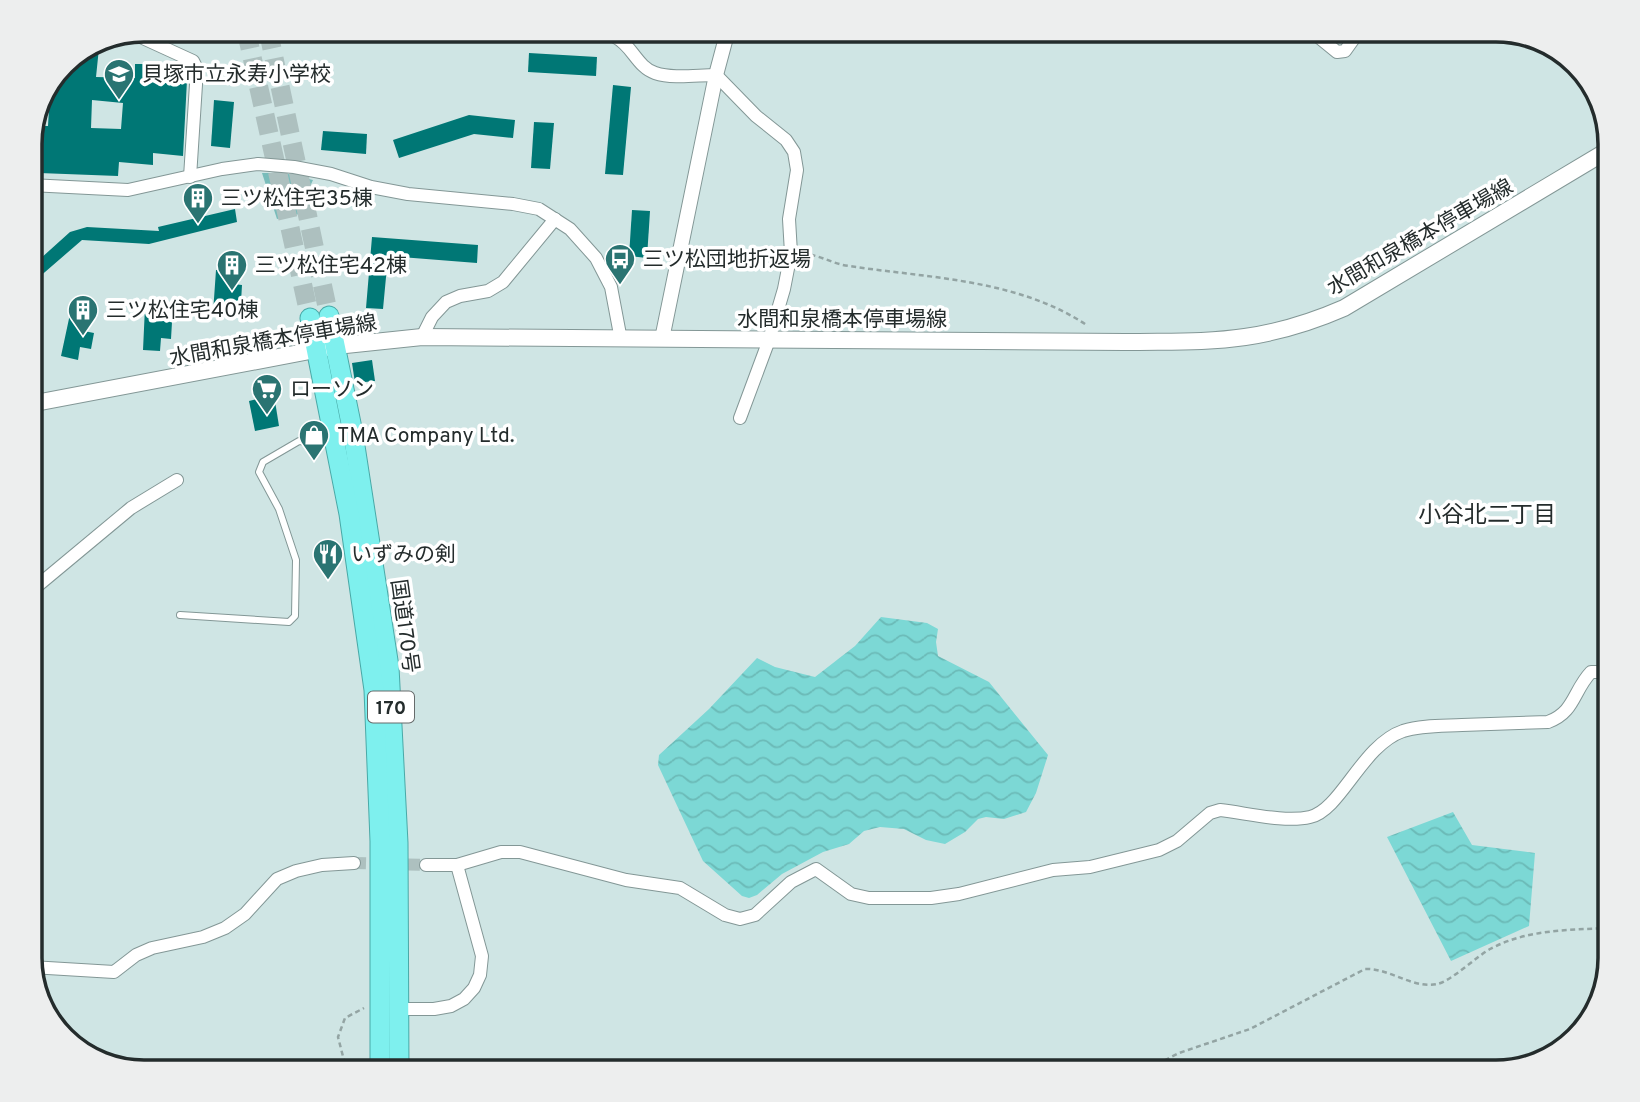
<svg xmlns="http://www.w3.org/2000/svg" width="1640" height="1102" font-family="Overpass,'Noto Sans JP',sans-serif">
<style>
.green{fill:#79bcba}
.water{fill:url(#water-waves)}
.building{fill:#007775;fill-rule:evenodd}
.lines{fill:none;stroke-linecap:round;stroke-linejoin:round}
.minor-tunnel{stroke:#adc0bf;stroke-width:12;stroke-dasharray:12 6;stroke-linecap:butt}
.trunk-tunnel{stroke:#adc0bf;stroke-width:19;stroke-dasharray:19 10;stroke-linecap:butt}
.service-casing{stroke:#839796;stroke-width:8}
.minor-casing{stroke:#839796;stroke-width:14}
.tertiary-casing{stroke:#839796;stroke-width:16}
.secondary-casing{stroke:#839796;stroke-width:18}
.trunk-casing{stroke:#49a9a7;stroke-width:21}
.path{stroke:#93a4a3;stroke-width:2.5;stroke-dasharray:5 3.5;stroke-linecap:butt}
.service{stroke:#fff;stroke-width:6}
.minor{stroke:#fff;stroke-width:12}
.tertiary{stroke:#fff;stroke-width:14}
.secondary{stroke:#fff;stroke-width:16}
.trunk{stroke:#7ef0ee;stroke-width:19}
.labels{text-anchor:middle;stroke-width:7;stroke-linejoin:round;paint-order:stroke}
.shield{fill:#fff;stroke:#666b6b;stroke-width:2}
.shield-label{font-size:19px;font-weight:bold;fill:#242c2c}
.poi-label{font-size:21px;fill:#242c2c;stroke:#fff;text-anchor:start}
.street-label{font-size:21px;fill:#242c2c;stroke:#fff}
.neighbourhood-label{font-size:23px;fill:#242c2c;stroke:#fff}
.rim{fill:none;stroke:#242c2c;stroke-width:3.5}
</style>
<defs>
<pattern id="water-waves" width="16" height="10" patternUnits="userSpaceOnUse" patternTransform="scale(1.75)"><rect width="16" height="10" fill="#7cd8d5"/><path d="M0 5q4-4 8 0t8 0" fill="none" stroke="#6bbab7"/></pattern>
</defs>
<rect width="100%" height="100%" fill="#cfe5e4"/>
<!-- green -->
<path class="green" d="M262,173h22l29,7 -6,13 1,19 -31,7z"/>
<!-- water -->
<g class="water">
<path d="M881,617l46,6 11,6 -2,13 2,14 51,26 59,73 -12,38 -10,19 -22,7 -18,-2 -8,2 -13,13 -20,12 -19,-4 -22,-11 -24,-2 -16,4 -15,13 -26,8 -41,22 -25,21 -8,3 -7,-2 -39,-35 -45,-96 1,-10 50,-46 48,-51 18,9 40,10 40,-31z"/>
<path d="M1453,812l19,33 63,8 -6,73 -78,35 -64,-124z"/>
</g>
<!-- building -->
<g class="building">
<path d="M99,48l-3,29 39,1v-14h21v15l31,1 -4,76 -30,-3v12l-34,-3 -1,14 -79,-3 3,-47h6l2,-34 13,-29zM92,100l31,3 -2,26 -30,-1z"/>
<path d="M529,53l68,4 -1,19 -68,-4z"/>
<path d="M613,85l18,2 -8,88 -18,-1z"/>
<path d="M214,100l20,2 -4,46 -19,-2z"/>
<path d="M469,115l46,5 -2,18 -39,-4 -75,24 -6,-18z"/>
<path d="M534,122l20,1 -4,46 -19,-1z"/>
<path d="M323,131l44,3 -1,20 -45,-4z"/>
<path d="M235,209l2,13 -88,22 -67,-4 -52,45v-17l40,-36 17,-5 72,4 -1,-4z"/>
<path d="M632,210l18,1 -3,47 -18,-2z"/>
<path d="M372,237l106,8 -1,18 -89,-7 -5,53 -17,-1z"/>
<path d="M216,270l18,1 -1,13 9,1 -1,17 -10,-1 -1,14 -17,-2z"/>
<path d="M145,307l19,2 -1,12 9,1 -1,17 -10,-1 -1,13 -17,-1z"/>
<path d="M70,314l17,4 -3,13 10,2 -3,16 -11,-2 -2,13 -17,-4z"/>
<path d="M372,360l3,21 -20,2 -3,-20z"/>
<path d="M274,395l5,31 -24,5 -6,-30z"/>
</g>
<g class="lines">
<!-- minor-tunnel -->
<path class="minor-tunnel" d="M354,863l72,2"/>
<!-- trunk-tunnel -->
<g class="trunk-tunnel">
<path d="M246,30l64,288"/>
<path d="M268,30l61,286"/>
</g>
<!-- service casing -->
<g class="service-casing">
<path id="service" d="M180,615l109,7 6,-6 1,-56 -17,-51 -20,-37 4,-10 36,-21 33,2"/>
</g>
<!-- minor casing -->
<g class="minor-casing">
<g id="minor">
<path d="M582,30c10,2 24,2 33,7 17,8 22,30 40,36 18,6 42,2 61,2l40,41 30,24 8,12 3,18 -8,49 2,34 -7,36 -15,51 -29,78"/>
<path d="M1310,30l27,22 8,-1 15,-21"/>
<path d="M134,34l59,27 4,8 -7,108"/>
<path d="M30,185l98,5 94,-21 36,-5 36,3 37,7 40,13 37,7 105,10 26,5 31,20 26,29 15,29 10,53"/>
<path d="M422,337l10,-20 14,-15 14,-6 28,-5 15,-9 52,-63"/>
<path d="M30,592l101,-84 46,-28"/>
<path d="M426,865h31l44,-13h19l106,28 54,8 45,27 15,4 15,-4 36,-33 25,-13 35,25 18,4h62l28,-4 94,-24 37,-3 69,-17 18,-9 33,-28 10,-3c27,3 65,13 90,7 31,-7 52,-72 93,-86 19,-6 40,-5 59,-6 28,-1 57,-2 86,-3 27,-10 25,-31 43,-50h19"/>
<path d="M31,967l83,5 22,-17 16,-7 51,-11 22,-9 20,-14 32,-35 19,-8 26,-6 32,-2"/>
<path d="M399,1009h35l17,-3 13,-7 10,-11 6,-13 2,-19 -25,-91"/>
</g>
</g>
<!-- tertiary casing -->
<g class="tertiary-casing">
<path id="tertiary" d="M662,339l54,-264 12,-45"/>
</g>
<!-- secondary casing -->
<g class="secondary-casing">
<path id="secondary" d="M30,404l306,-58 86,-9 703,5c40,-1 80,1 120,-5 34,-5 67,-15 99,-29l266,-159"/>
</g>
<!-- trunk casing -->
<g class="trunk-casing">
<g id="trunk">
<path d="M329,316l24,117 36,234 9,176 1,229"/>
<path d="M310,318l39,196 25,176 6,151v231"/>
</g>
</g>
<!-- path -->
<g class="path">
<path d="M802,254c17,0 30,10 47,12 79,12 170,13 239,60"/>
<path d="M347,1072l-9,-35 7,-19 19,-10"/>
<path d="M1142,1072l37,-19 71,-24 115,-60c25,-1 47,20 72,15 13,-2 39,-27 53,-35 38,-20 79,-19 120,-21"/>
</g>
<!-- service -->
<use href="#service" class="service"/>
<!-- minor -->
<use href="#minor" class="minor"/>
<!-- tertiary -->
<use href="#tertiary" class="tertiary"/>
<!-- secondary -->
<use href="#secondary" class="secondary"/>
<!-- trunk -->
<use href="#trunk" class="trunk"/>
</g>
<!-- icons -->
<defs>
<g id="school-pin" transform="scale(1.575)"><path d="M0 17L-7.5 6A9.5 9.5 0 1 1 7.5 6Z" fill="#2a7472" stroke="#fff"/><path d="M0-5L7-2L0 1L-7-2ZM-4 1L0 2.5L4 1V4Q0 6-4 4Z" fill="#fff"/></g>
<g id="building-pin" transform="scale(1.575)"><path d="M0 17L-7.5 6A9.5 9.5 0 1 1 7.5 6Z" fill="#2a7472" stroke="#fff"/><path d="M-4-6H4V6H1V3H-1V6H-4ZM-2.5-4.3h1.7v1.8h-1.7ZM.8-4.3h1.7v1.8H.8ZM-2.5-1h1.7V.8h-1.7ZM.8-1h1.7V.8H.8Z" fill="#fff"/></g>
<g id="bus-pin" transform="scale(1.575)"><path d="M0 17L-7.5 6A9.5 9.5 0 1 1 7.5 6Z" fill="#2a7472" stroke="#fff"/><path d="M-5-6H5V4H4V6H2V4H-2V6H-4V4H-5ZM-3.5-4V0h7V-4ZM-3.5 1.2v1.5H-2V1.2ZM2 1.2v1.5H3.5V1.2Z" fill="#fff"/></g>
<g id="supermarket-pin" transform="scale(1.575)"><path d="M0 17L-7.5 6A9.5 9.5 0 1 1 7.5 6Z" fill="#2a7472" stroke="#fff"/><path d="M-6-5.5h2.5l.6 2H6L4.5 2H-2.5L-4.4-4H-6ZM-1.5 3.2a1.3 1.3 0 1 0 .1 0ZM3 3.2a1.3 1.3 0 1 0 .1 0Z" fill="#fff"/></g>
<g id="shop-pin" transform="scale(1.575)"><path d="M0 17L-7.5 6A9.5 9.5 0 1 1 7.5 6Z" fill="#2a7472" stroke="#fff"/><path d="M-5-2.5h2.3a2.7 3.5 0 0 1 5.4 0H5L5.5 6h-11ZM-1.5-2.5h3a1.5 2.3 0 0 0-3 0Z" fill="#fff"/></g>
<g id="restaurant-pin" transform="scale(1.575)"><path d="M0 17L-7.5 6A9.5 9.5 0 1 1 7.5 6Z" fill="#2a7472" stroke="#fff"/><path d="M-5-6h1v4h1v-4h1v4h1v-4h1v5L-1.5 .5V6h-2V.5L-5-1ZM5-6V6H3V1.5H1.5Q1.5-4 5-6Z" fill="#fff"/></g>
</defs>
<g fill-rule="evenodd">
<use href="#school-pin" x="119" y="74"/>
<use href="#building-pin" x="198" y="198"/>
<use href="#bus-pin" x="620" y="259"/>
<use href="#building-pin" x="232" y="265"/>
<use href="#building-pin" x="83" y="310"/>
<use href="#supermarket-pin" x="267" y="389"/>
<use href="#shop-pin" x="314" y="435"/>
<use href="#restaurant-pin" x="328" y="554"/>
</g>
<g class="labels">
<!-- shield labels -->
<rect class="shield" x="368" y="691.5" width="46" height="31" rx="5"/>
<g class="shield-label">
<text x="391" y="714">170</text>
</g>
<!-- poi labels -->
<g class="poi-label">
<text x="142" y="81">貝塚市立永寿小学校</text>
<text x="221" y="205">三ツ松住宅35棟</text>
<text x="643" y="266">三ツ松団地折返場</text>
<text x="255" y="272">三ツ松住宅42棟</text>
<text x="106" y="317">三ツ松住宅40棟</text>
<text x="290" y="396">ローソン</text>
<text x="337" y="442">TMA Company Ltd.</text>
<text x="351" y="561">いずみの剣</text>
</g>
<!-- street labels -->
<g class="street-label">
<text transform="translate(1420 237) rotate(-30)" y="7">水間和泉橋本停車場線</text>
<text x="842" y="326">水間和泉橋本停車場線</text>
<text transform="translate(273 340) rotate(-10)" y="7">水間和泉橋本停車場線</text>
<text transform="translate(405 626) rotate(82)" y="7">国道170号</text>
</g>
<!-- neighbourhood labels -->
<g class="neighbourhood-label">
<text x="1487" y="522">小谷北二丁目</text>
</g>
</g>
<!-- crop -->
<path d="M0 0H1640V1102H0ZM144 42H1496A102 102 0 0 1 1598 144V958A102 102 0 0 1 1496 1060H144A102 102 0 0 1 42 958V144A102 102 0 0 1 144 42Z" fill="#edeeee" fill-rule="evenodd"/>
<path class="rim" d="M144 42H1496A102 102 0 0 1 1598 144V958A102 102 0 0 1 1496 1060H144A102 102 0 0 1 42 958V144A102 102 0 0 1 144 42Z"/>
</svg>
